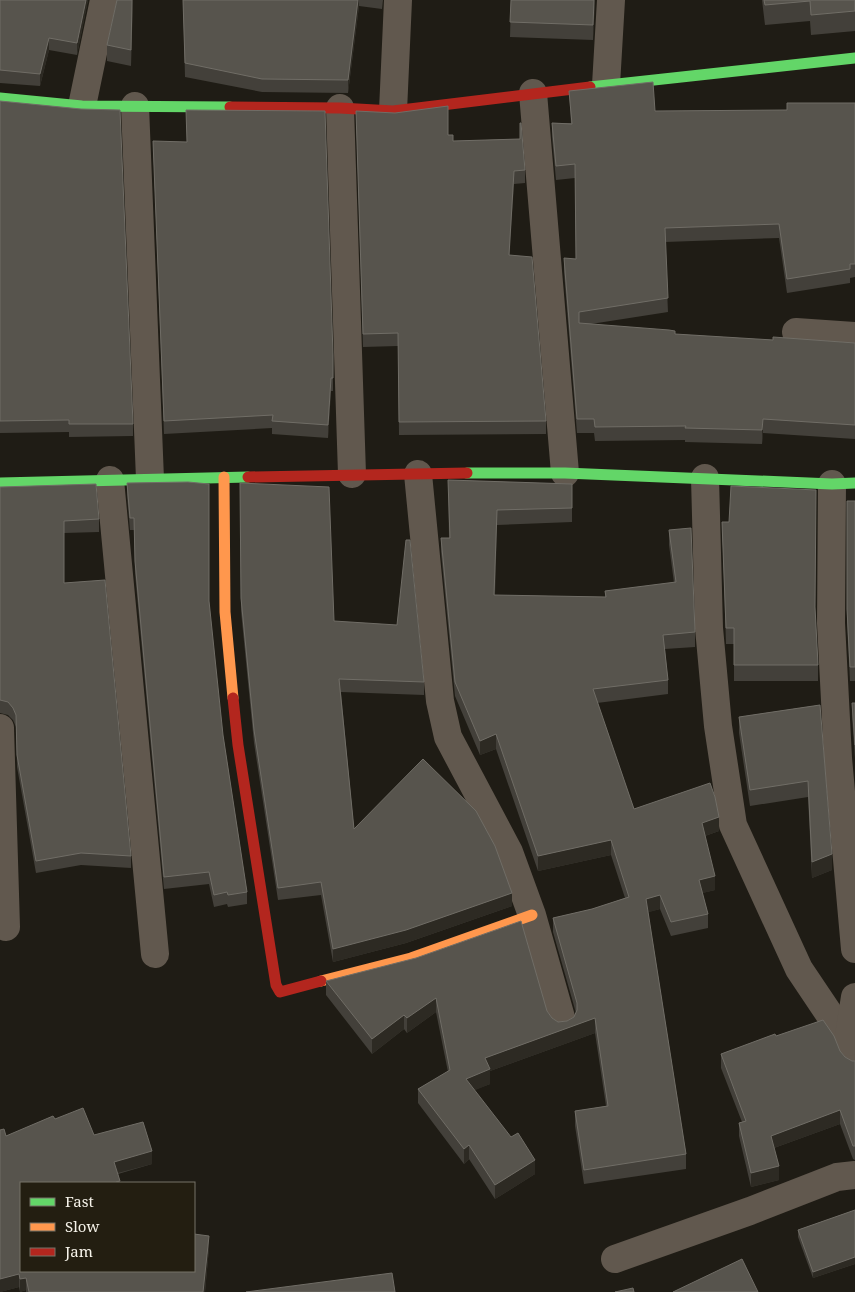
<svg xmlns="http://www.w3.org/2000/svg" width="855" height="1292" font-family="'Noto Serif',serif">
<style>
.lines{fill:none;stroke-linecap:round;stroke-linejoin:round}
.street{stroke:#61584e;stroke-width:28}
.fast{stroke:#63d668;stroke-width:11}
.slow{stroke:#ff974d;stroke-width:11}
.jam{stroke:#b3261e;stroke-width:11}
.wall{fill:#43403a}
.shaded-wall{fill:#2d2a23}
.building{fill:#57544d;stroke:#706d66}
</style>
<rect width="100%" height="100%" fill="#1f1c15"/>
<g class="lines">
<!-- street -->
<g class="street">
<path d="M606,85l5,-85"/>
<path d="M533,93l32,380"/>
<path d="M82,106l22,-106"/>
<path d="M135,106l15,373"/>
<path d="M340,108l12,366"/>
<path d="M393,111l5,-111"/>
<path d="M796,332l59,4"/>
<path d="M418,474l22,227 8,36 61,115 23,63 30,106"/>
<path d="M705,478l4,150 9,98 15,99 66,144 49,73 7,17"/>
<path d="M110,480l45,474"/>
<path d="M832,484l-1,139 7,135 17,191"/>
<path d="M0,728l6,199"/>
<path d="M848,1042l7,-45"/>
<path d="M615,1259l135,-48 87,-34 18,-2"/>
</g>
<!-- fast -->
<g class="fast">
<path d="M590,87l265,-29"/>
<path d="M0,98l82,8 148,1"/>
<path d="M467,473h98l267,11 23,-1"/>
<path d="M0,483l248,-6"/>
</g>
<!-- slow -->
<g class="slow">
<path d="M224,477l1,135 8,86"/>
<path d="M321,981l90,-23 121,-43"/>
</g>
<!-- jam -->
<g class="jam">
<path d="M230,107l110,1 53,3 197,-24"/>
<path d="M248,477l219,-4"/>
<path d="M233,698l5,47 38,240 4,7 41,-11"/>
</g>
</g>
<!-- wall -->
<g class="wall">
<path d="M0,0h88l-11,55 -28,-5 -9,36 -40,-3z"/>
<path d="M117,0h16l-2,66 -24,-5v-16z"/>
<path d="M183,0h200l-1,9 -23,-3 -11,87 -86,-1 -77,-15z"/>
<path d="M511,0h84l-2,40 -83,-3z"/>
<path d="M762,0h93v31l-44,4 -1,-14 -45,4z"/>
<path d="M569,91l86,20 132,-1 68,-7v174l-5,1v5l-63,10 -8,-55 -114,4 3,70 -77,12 84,10 98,6 82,3v96l-92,-6 -1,11 -77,-2v-2l-90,1 -1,-8h-17l-13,-161v-14l12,1 -1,-81 -19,2 -4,-43v-14h19z"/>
<path d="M0,101l133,323v12l-64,1v-5l-69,1z"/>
<path d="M356,111l92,24 5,6 67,-2v-16l5,47v13l-11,1 -5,71 37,166v13l-147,1 -1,-89 -35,1z"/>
<path d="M153,141l180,214v36h-2l-3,47 -56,-4v-6l-108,6z"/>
<path d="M448,480l124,4v38l-75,3 -2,70 110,2v-6l69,-8 -5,-38v-15l26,102v15l-30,2 3,31v14l-71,9 37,106 85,22 -14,5 10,54 -13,3 6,21v14l-37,8 -11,-27 -12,3 38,242v15l-102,15 -9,-58v-15l31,-5 -11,-73 -105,38v13l-16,6 61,84 -40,25 -26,-40 -5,5 -46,-61v-14l30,-17 -12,-60 -29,21 -3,-4 -32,25 -46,-59v-14l221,30 5,7 6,4 9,-1 7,-4 2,-4 -23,-81v-14l39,-9 33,-11 -14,-43 -73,16 -42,-122 -16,6 -25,-59 -14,-144v-14h8z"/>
<path d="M127,483l96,252 24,157v12l-19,3 -1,-3 -13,3 -5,-23 -45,5 -29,-316 -1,-43h-4l-3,-35z"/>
<path d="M240,483l94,138 90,61v13l-83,-3 13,137 158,77 -106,37 -73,19 -12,-67 -43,5 -24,-157 -13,-132z"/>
<path d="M0,487l99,32v13l-35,1v50l67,273v12l-50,-3 -45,8 -19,-106 -1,-40 -3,-7 -5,-5 -8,-2z"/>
<path d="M847,501h8v180h-5l-3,-58z"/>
<path d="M722,522l93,87 3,56v16h-84v-37h-8z"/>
<path d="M852,703h3v56l-3,-42z"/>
<path d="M820,705l12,165 -20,8 -4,-81 -58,9 -11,-73v-16z"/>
<path d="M776,1036l64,15 5,6 7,4h3v99l-2,-1 -13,-35 -66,24 5,32 -28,7 -12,-51v-13l3,-1 -21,-54v-14z"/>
<path d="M55,1119l39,16 58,29 -34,10 2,9 -99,88 188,-23 -4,44h-179v-2l-6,2 -1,-5 -19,5v-162l6,6z"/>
<path d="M855,1210v54l-42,14 -15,-41v-7z"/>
</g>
<!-- shaded-wall -->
<g class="shaded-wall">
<path d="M86,0h2l-11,55v-12z"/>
<path d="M132,0h1l-2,66v-16z"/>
<path d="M358,0h1v6l-11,87v-13z"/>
<path d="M594,0h1l-2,40v-15z"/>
<path d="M49,38v12l-9,36v-12z"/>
<path d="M514,171v13l-5,84v-13z"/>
<path d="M331,378v13l-3,47v-13z"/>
<path d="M763,419v14l-1,11v-14z"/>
<path d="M497,510v15l-3,84v-14z"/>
<path d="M496,734v15l-16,6v-14z"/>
<path d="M719,817v14l-17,6v-14z"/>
<path d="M611,840v15l-73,16v-15z"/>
<path d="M832,854v16l-20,8v-16z"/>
<path d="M715,876v14l-16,4v-14z"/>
<path d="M512,893v13l-106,37 -73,19v-13z"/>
<path d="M660,895v14l-14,4v-14z"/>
<path d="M436,998v14l-29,21v-15z"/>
<path d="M404,1015v14l-32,25v-15z"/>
<path d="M595,1018v15l-105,38v13l-24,10v-15l19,-21z"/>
<path d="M840,1110v14l-69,25v-13z"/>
<path d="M469,1145v14l-5,5v-15z"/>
<path d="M152,1151v13l-38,10v-12z"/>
<path d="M535,1160v14l-40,25v-14z"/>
<path d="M779,1166v14l-28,7v-14z"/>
<path d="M209,1236v12l-4,44h-2z"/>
<path d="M855,1257v7l-42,14v-6z"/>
<path d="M19,1274v13l-19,5v-13z"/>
<path d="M26,1278v12l-6,2v-13z"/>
</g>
<!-- building -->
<g class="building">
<path d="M0,0h86l-9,43 -28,-5 -9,36 -40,-4z"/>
<path d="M117,0h15l-1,50 -24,-5z"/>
<path d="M183,0h175l-10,80 -86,-1 -77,-16z"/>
<path d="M511,0h83l-1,25 -83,-3z"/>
<path d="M764,0h91v11l-44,4 -1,-14 -45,4z"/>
<path d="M653,82l2,29 132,-1v-7h68v161h-5v5l-63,10 -8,-55 -114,4 3,70 -89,14v11l90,7 6,1v3l98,6v-3l82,6v82l-92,-6 -1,11 -77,-2 1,-2 -91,1 -1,-8h-17l-13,-161 12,1 -1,-95 -19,2 -4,-43 20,1 -3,-33z"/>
<path d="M0,101l81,8 39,1 13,314h-64v-4l-69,1z"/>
<path d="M448,106v29h5v6l67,-2v-16h1l4,47 -11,1 -5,84 23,2 14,164 -147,1 -1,-89 -35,1 -7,-223 39,2z"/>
<path d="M186,110l139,1 8,244v23h-2l-3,47 -56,-4 1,-6 -109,6 -11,-280 34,1z"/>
<path d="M448,480l124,4v24l-75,2 -3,85 112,2 -1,-6 71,-9 -7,-52 22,-2 4,104 -32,3 5,45 -75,9 41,120 76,-26 5,14 4,20 -17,6 13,53 -16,4 9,34 -37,8 -11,-27 -14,4 40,255 -102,16 -9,-59 33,-5 -13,-88 -110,40 5,11 -24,10 45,58 7,-4 17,27 -40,25 -26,-40 -5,4 -46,-60 32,-19 -14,-72 -29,20 -3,-3 -32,24 -46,-58 90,-23 105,-37 26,90 5,7 6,4 9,-1 7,-4 3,-7v-7l-24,-85 39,-9 37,-12 -18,-57 -73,16 -42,-122 -16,7 -25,-59 -14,-144h9z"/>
<path d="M188,482l21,2v117l14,134 24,157 -19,3 -1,-3 -13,3 -5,-23 -45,5 -29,-316 -1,-43h-4l-3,-35z"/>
<path d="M240,483l89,4 5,134 63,4 9,-85h4l14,142 -85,-3 15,150 69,-70 53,52 19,35 17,47 -106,37 -73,19 -12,-67 -43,6 -24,-158 -13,-132z"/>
<path d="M96,484l3,35 -35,2v62l41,-3 26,276 -50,-3 -45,8 -19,-106 -1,-40 -3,-7 -5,-6 -8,-2v-213z"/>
<path d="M731,486l85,4 -1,117 3,58h-84v-37h-8l-4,-106h7z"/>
<path d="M847,501h8v166h-5l-3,-58z"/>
<path d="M852,703h3v42z"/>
<path d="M820,705l12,149 -20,8 -4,-81 -58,9 -11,-73z"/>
<path d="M823,1020l11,16 6,15 5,6 7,4h3v85h-2l-13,-36 -69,26 8,30 -28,7 -12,-50 7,-2 -25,-67 54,-20 1,2z"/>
<path d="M83,1108l11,27 49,-13 9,29 -38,11 6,19 -4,1v1h-95v88h173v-37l15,2 -6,56h-174l-3,-14 -6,1 -1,-5 -19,5v-149l4,-1 2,7 47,-20 2,3z"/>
<path d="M855,1210v47l-42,15 -15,-42z"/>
<path d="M742,1259l16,33h-85z"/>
<path d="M392,1273l3,19h-149z"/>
<path d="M633,1288l1,4h-19z"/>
</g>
<!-- legend -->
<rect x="20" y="1182" width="175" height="90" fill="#231e11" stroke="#777368"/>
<rect x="30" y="1198" width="25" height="8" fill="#63d668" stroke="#777368"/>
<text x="65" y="1207" font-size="15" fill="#f6f3ea">Fast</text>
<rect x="30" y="1223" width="25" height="8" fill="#ff974d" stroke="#777368"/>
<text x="65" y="1232" font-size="15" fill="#f6f3ea">Slow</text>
<rect x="30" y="1248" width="25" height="8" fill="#b3261e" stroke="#777368"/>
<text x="65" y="1257" font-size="15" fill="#f6f3ea">Jam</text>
</svg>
